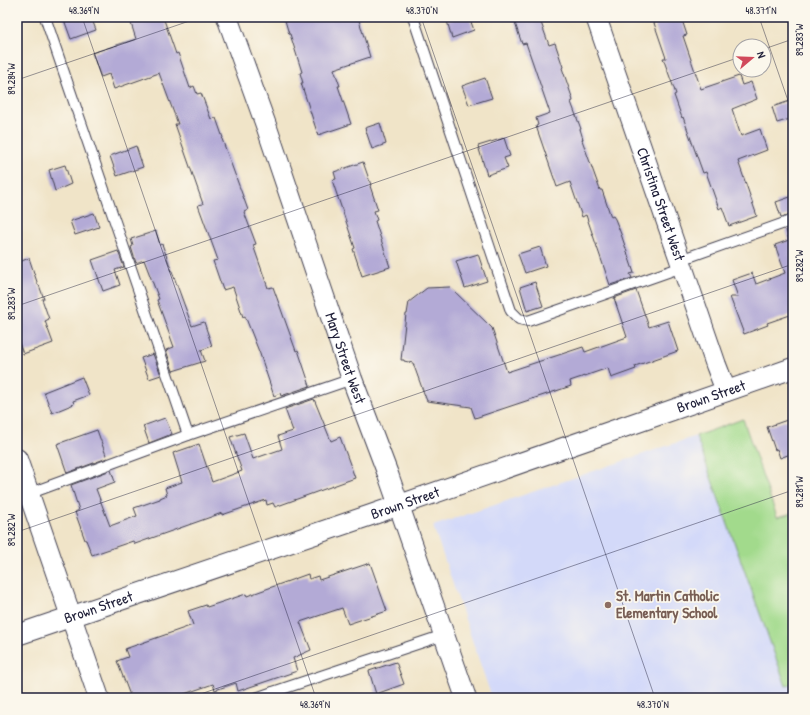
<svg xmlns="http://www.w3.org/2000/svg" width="810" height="715" font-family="'Patrick Hand',sans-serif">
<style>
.built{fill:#d3d9f9}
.green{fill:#a2da8c;stroke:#627e64}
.building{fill:#b3aad6}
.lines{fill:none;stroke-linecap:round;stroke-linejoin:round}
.service-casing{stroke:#413f50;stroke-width:12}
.minor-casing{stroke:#413f50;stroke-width:22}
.service{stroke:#fff;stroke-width:10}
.minor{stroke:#fff;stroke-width:20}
.ticks{fill:none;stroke:#22223b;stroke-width:1;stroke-opacity:0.45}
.education-dot{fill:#8d6e63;stroke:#fbf7ec;stroke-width:1.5}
.labels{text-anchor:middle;stroke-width:3.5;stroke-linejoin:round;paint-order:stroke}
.street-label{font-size:15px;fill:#22223b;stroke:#fbf7ec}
.education-label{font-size:15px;font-weight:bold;fill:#785e54;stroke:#fbf7ec;text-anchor:start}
.neatline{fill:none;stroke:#22223b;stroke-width:1.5}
.ticks-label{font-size:10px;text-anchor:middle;fill:#22223b}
</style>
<rect width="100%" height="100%" fill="#fbf7ec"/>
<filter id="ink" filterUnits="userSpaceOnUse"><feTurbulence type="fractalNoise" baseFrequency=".025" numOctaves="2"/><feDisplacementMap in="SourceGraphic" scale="8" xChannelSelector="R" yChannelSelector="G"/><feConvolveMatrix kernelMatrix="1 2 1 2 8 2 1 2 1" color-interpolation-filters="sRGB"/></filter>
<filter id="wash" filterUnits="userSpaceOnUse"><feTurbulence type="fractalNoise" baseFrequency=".012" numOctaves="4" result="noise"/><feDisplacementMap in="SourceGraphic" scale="16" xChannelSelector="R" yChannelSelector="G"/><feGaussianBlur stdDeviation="0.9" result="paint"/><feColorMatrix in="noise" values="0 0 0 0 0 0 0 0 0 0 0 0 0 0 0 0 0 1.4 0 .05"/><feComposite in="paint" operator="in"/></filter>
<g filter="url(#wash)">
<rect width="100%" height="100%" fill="#f0e4c8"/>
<!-- built -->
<path class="built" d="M696,436l90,250 7,-2v14h-301l-59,-172z"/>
<!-- green -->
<path class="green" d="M743,419l34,98 16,-4v171l-7,2 -90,-250z"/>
<g id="blocks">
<!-- building -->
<g class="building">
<path d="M63,17h28l5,13 -25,9z"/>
<path d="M129,17h34l13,37 2,-1 12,35 4,-2 3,8 4,-1 10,26 5,-1 7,20 -1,1 26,71 -4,2 12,32 -3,1 15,43 5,-1 23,64 2,-1 12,36 -29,10 -1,-3 -6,3 -14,-42 -15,-38 -2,1 -10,-30 -10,3 -10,-29 5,-1 -20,-55 5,-1 -28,-80h3l-19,-51 -45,16 -5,-15 -8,3 -9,-24 44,-14z"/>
<path d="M284,17h74l12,40 -36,12 6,17h-2l13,38 -33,11 -17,-52h2l-3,-10 2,-1 -12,-38h-1z"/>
<path d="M459,17h10l5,13 -22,8 -5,-17z"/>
<path d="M513,17h26l10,28 6,-2 8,24 -1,1 10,29 1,4 -2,1 10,27h-1l3,10 -1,1 18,50h2l9,27 2,-1 2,3 6,15 13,39 -4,1 2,4 -22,7 -24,-70 -4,2 -12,-35 -13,5 -21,-61 2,-1 -2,-7 14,-5 -24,-70 -4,1z"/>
<path d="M662,17h19l6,18 -4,1 18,53 38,-13 3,9 9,-3 6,17 -25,10 9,27 19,-7 7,21 -29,11 19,55 -28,10 -7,-19 -3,2 -13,-37 -3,1 -20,-56 -1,1 -8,-23 2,-1 -13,-36h3l-12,-35h1l-1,-3z"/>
<path d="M485,78l7,20 -23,7 -7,-19z"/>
<path d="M793,100v18l-16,5 -5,-16z"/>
<path d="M380,123l6,21 -14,5 -7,-21z"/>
<path d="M504,138l6,18 -6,2 4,10 -21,7 -9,-29z"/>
<path d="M136,146l7,21 -26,9 -7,-20z"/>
<path d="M363,162l8,23 -1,1 8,24 -4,1 3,9 -2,1 15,46 -28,9 -9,-27 2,-1 -23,-68 4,-1 -2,-7z"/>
<path d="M65,165l6,19 -16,7 -6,-21z"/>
<path d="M793,196v18l-12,3 -5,-15z"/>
<path d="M94,213l5,14 -24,8 -5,-14z"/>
<path d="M793,227v87l-26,9 1,2 -24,9 -14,-37h8l-6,-17 20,-7 4,11 29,-11 -10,-28 14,-5 -3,-10z"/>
<path d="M156,231l4,14 2,-1 30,82 12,-4 8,24 -11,4 4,11 -32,10 -7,-21 8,-3 -17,-47 2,-1 -15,-39 -8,3 -5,-16 2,-1 -2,-7z"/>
<path d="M540,247l6,19 -21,7 -7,-19z"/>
<path d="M118,251l6,16 -9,3 5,15 -17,6 -11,-31z"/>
<path d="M478,254l9,27 -22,7 -9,-27z"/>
<path d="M29,258l9,27h1l5,14h-2l7,20 -4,2 8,22 -30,11 -6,-17v-74z"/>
<path d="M535,282l8,24 -16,5 -7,-24z"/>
<path d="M450,287l42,41 15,44 76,-25 2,5 42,-15 -13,-39 22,-8 13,37 19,-6 10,30 -43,15 1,3 -25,9 -3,-10 -38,13 1,5 -96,32 -4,-11 -44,-6 -5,-13 -9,-25 -9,-2v-1h-3l5,-46h1l2,-12 18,-14z"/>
<path d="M153,354l8,21 -12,4 -8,-21z"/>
<path d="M82,377l7,18 -16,6 1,3 -22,9 -8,-21z"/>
<path d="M314,399l17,42 9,-4 15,41 -80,29 -2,-4 -6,2 -1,-5 -44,15v-2l-87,31 -2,-3 -41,14 -6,-15h-1l-10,-28 4,-2 -8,-25 40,-15 4,12 -19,7 14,37 27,-10 -3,-8 26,-9v-1l7,-3 -2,-7 17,-6 -9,-29 26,-9 13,38 30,-11 -12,-34 14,-4 9,26 29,-10 -4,-13 15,-5 -8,-22z"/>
<path d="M165,418l7,16 -23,9 -6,-17z"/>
<path d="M790,419l3,8v26l-13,5 -3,-9 -2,1 -8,-23z"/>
<path d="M97,430l10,28 -40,15 -10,-29z"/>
<path d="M370,563l17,48 -39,13 -6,-16 -42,14 11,28 -18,8 4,13 -59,20 -2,-8 -21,7 -2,-6 -29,10 2,4h-55l-14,-37 11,-4 -3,-8 68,-24 -5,-14 18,-6 1,2 39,-13 1,2 61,-22 1,5 9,-3 1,4z"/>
<path d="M396,662l8,22 -28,10 -7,-23z"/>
</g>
</g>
</g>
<g filter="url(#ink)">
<use href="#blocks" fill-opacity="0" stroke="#413f50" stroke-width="1"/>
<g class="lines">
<!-- service casing -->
<g class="service-casing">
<g id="service">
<path d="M45,17l143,418"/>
<path d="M413,17l98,294 8,8 9,2 154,-54"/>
<path d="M680,260l113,-40"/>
<path d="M17,498l171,-63 164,-56"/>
<path d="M256,698l17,-6"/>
<path d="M275,698l-2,-6 171,-57"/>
</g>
</g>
<!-- minor casing -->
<g class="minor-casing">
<g id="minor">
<path id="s1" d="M227,17l40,111 85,251 37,98 77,221"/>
<path id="s2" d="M596,17l84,243 36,105 10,26"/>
<path d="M17,459l82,239"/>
<path id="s3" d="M17,635l354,-120 422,-147"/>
</g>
</g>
<!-- service -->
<use href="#service" class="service"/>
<!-- minor -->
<use href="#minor" class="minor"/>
</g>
</g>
<!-- ticks -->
<path class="ticks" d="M82,17l234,681M421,17l234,681M759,17l34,98M764,49l29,-10M17,80l184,-63M17,306l723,-249M17,532l776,-268M189,698l604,-208"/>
<!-- markers -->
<circle class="education-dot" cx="608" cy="605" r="4"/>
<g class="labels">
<!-- street labels -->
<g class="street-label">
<text dy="5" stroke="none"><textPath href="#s2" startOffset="198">Christina Street West</textPath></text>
<text dy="5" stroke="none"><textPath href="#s1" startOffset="361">Mary Street West</textPath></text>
<text dy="5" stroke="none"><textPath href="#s3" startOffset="734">Brown Street</textPath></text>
<text dy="5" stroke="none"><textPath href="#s3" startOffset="410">Brown Street</textPath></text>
<text dy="5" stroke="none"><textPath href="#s3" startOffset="86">Brown Street</textPath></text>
</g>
<!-- education labels -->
<g class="education-label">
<text x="616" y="601">St. Martin Catholic<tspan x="616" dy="17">Elementary School</tspan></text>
</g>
</g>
<!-- margin -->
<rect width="810" height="715" fill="none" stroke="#fbf7ec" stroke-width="44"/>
<!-- north arrow -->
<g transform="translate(752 58) rotate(71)"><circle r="19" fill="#fbf7ec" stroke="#a4a2a5"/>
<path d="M0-3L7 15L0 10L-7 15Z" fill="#d1495b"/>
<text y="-6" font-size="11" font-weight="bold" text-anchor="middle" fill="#22223b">N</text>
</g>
<rect x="22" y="22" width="766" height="671" class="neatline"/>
<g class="ticks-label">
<text x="84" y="14">48.369°N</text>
<text x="422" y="14">48.370°N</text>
<text x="761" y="14">48.371°N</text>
<text transform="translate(799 40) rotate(-90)" y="4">89.283°W</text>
<text transform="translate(11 79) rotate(-90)" y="4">89.284°W</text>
<text transform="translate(799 266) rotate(-90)" y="4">89.282°W</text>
<text transform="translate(11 304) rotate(-90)" y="4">89.283°W</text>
<text transform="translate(799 492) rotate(-90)" y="4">89.281°W</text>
<text transform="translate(11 530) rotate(-90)" y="4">89.282°W</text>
<text x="315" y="708">48.369°N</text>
<text x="653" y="708">48.370°N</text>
</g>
</svg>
